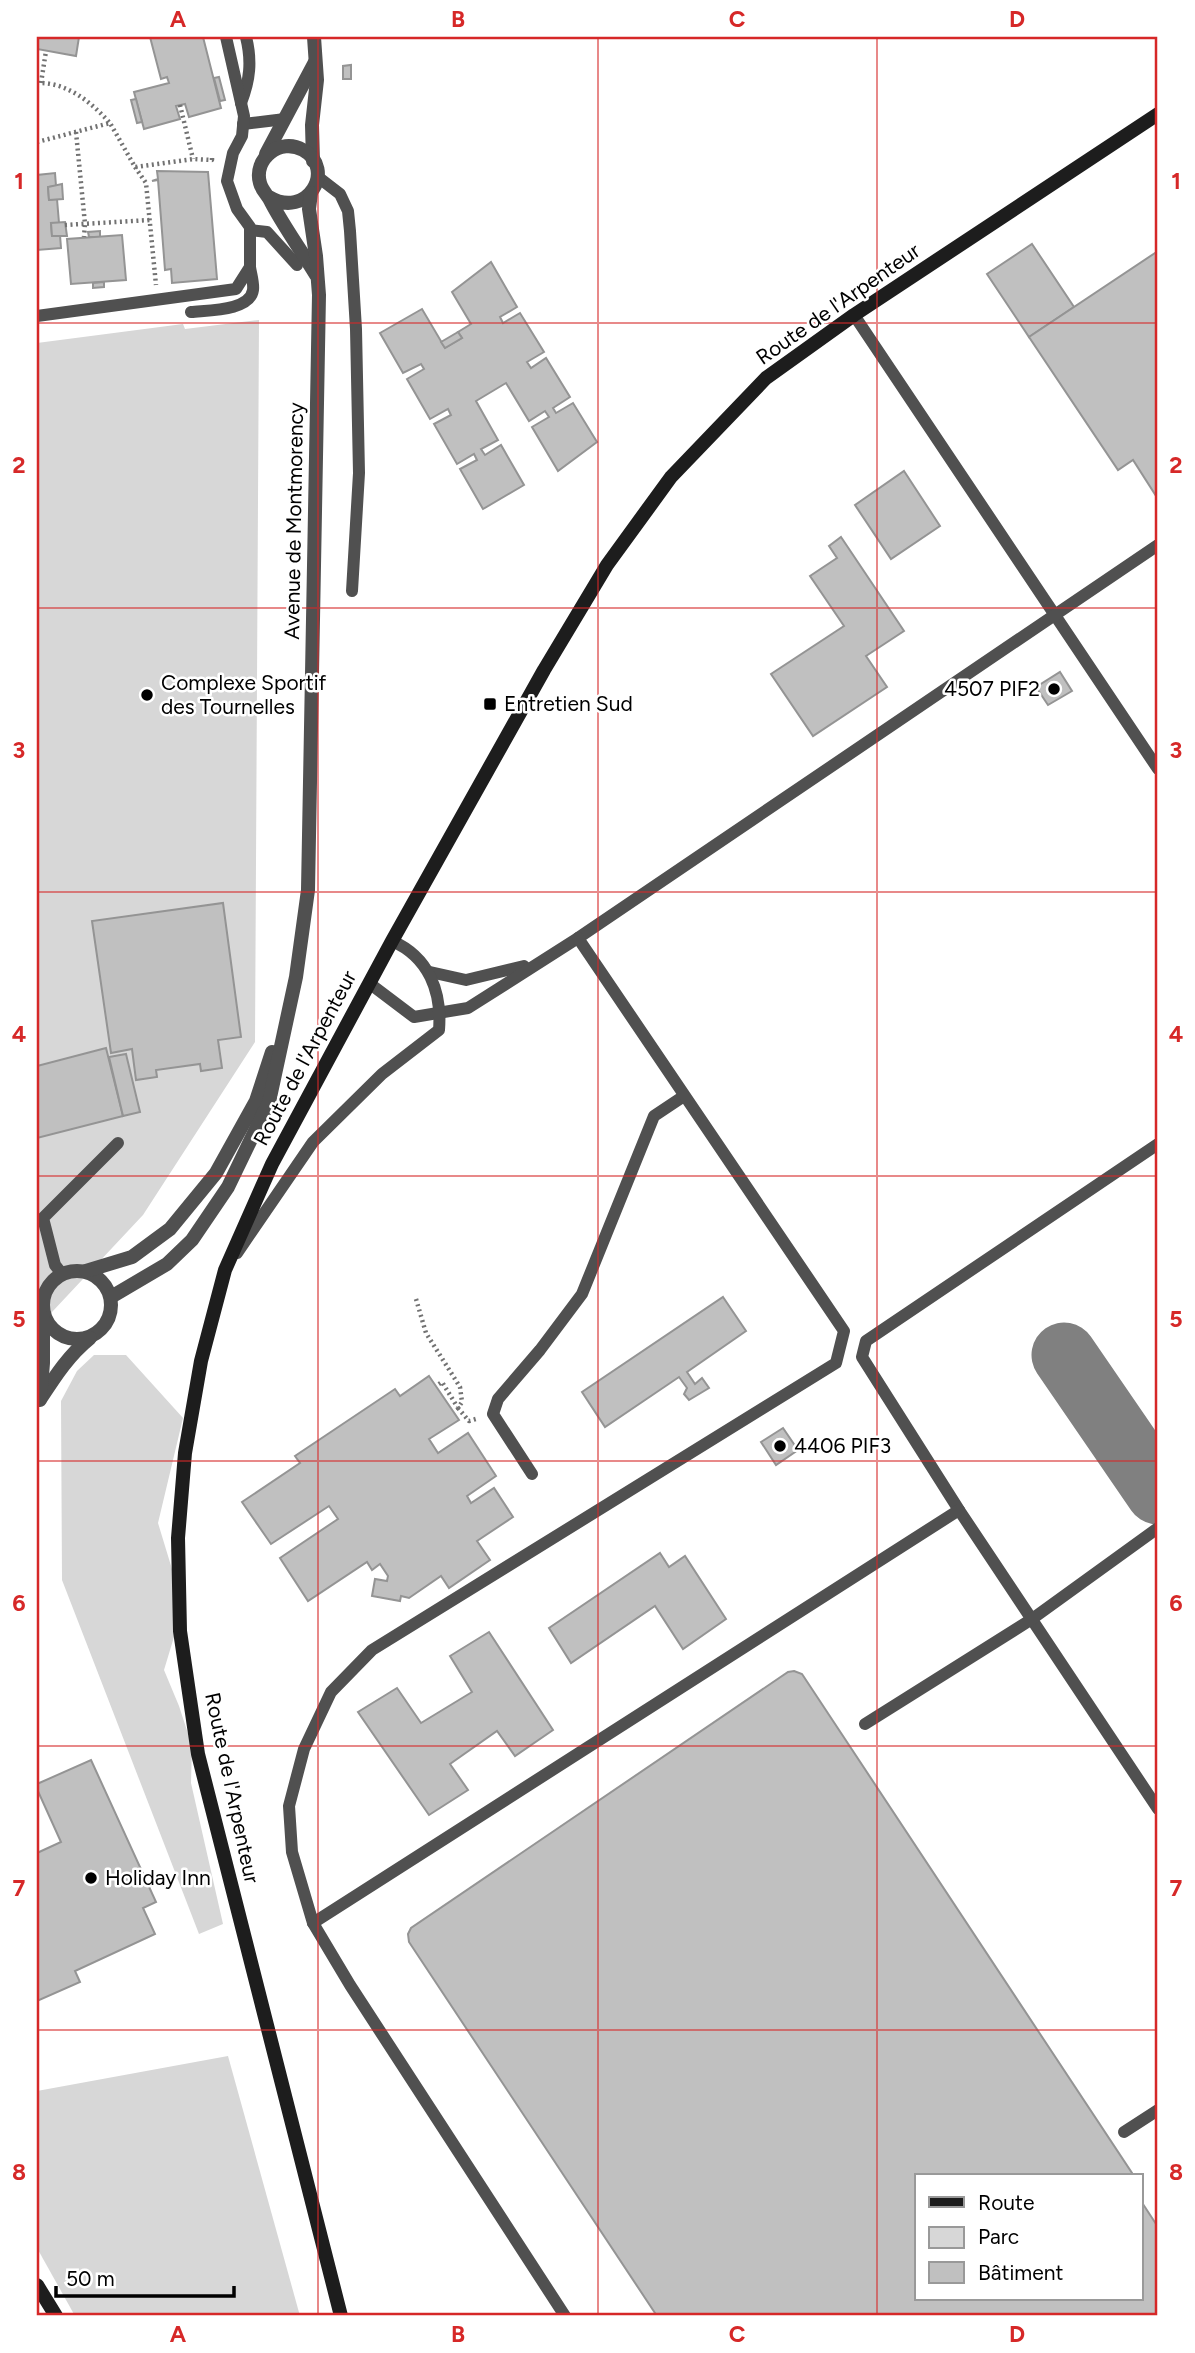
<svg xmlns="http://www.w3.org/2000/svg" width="1195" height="2353" font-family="Figtree,sans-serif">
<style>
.green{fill:#d7d7d7}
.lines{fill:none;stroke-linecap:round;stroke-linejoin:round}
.taxiway{stroke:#808080;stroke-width:65}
.building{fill:#c0c0c0;stroke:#949494;stroke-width:2}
.path{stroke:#727272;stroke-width:4.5;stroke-dasharray:2 3.5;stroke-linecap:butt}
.lane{stroke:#505050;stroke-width:12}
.street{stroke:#505050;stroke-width:14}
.secondary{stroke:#1d1d1d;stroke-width:14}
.grid{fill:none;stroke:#d62828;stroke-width:2;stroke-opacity:0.55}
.poi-dot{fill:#000;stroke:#fff;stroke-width:2.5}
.labels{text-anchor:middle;stroke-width:5;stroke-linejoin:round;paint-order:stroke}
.street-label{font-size:21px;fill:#000;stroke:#fff}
.poi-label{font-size:21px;fill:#000;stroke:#fff;text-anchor:start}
.neatline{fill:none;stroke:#d62828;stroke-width:2.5}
.grid-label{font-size:23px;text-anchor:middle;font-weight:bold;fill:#d62828}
</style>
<rect width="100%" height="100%" fill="#fff"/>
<!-- green -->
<g class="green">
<path d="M259,320l-4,722 -112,173 -106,113v-985l146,-19 2,5z"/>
<path d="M94,1355h32l57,63 -25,105 14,46 5,58 -13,43 15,36 13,40 -1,37 32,141 -24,10 -137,-354 -1,-179 16,-30z"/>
<path d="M228,2056l72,260h-225l-38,-68v-157z"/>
</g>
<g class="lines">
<!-- taxiway -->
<path class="taxiway" d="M1064,1355l94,137"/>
</g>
<!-- building -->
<g class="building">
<path d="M37,37h42l-3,19 -39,-7z"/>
<path d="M150,37h53l18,71 -32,9 -4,-13 -9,2 4,13 -36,10 -10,-37 35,-9 -2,-6 -6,2z"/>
<path d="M351,65v14h-8v-13z"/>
<path d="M219,77l6,23 -5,1 -6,-23z"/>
<path d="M136,99l6,23 -5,1 -6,-23z"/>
<path d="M157,171l51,1 9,107 -45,4 -1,-14 -6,1 -7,-90 -6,1 6,-2z"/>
<path d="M55,173l1,13 -8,1 1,13 8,-1 2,24h-8l1,13 8,-1 1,13 -24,2v-75z"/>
<path d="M62,184l1,15 -14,1 -1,-13z"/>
<path d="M65,222l2,14h-15l-1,-13z"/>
<path d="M100,231v6h-11l-1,-5z"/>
<path d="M122,235l4,45 -55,4 -4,-45z"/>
<path d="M1032,244l42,63 -45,30 -42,-63z"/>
<path d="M1158,251v248l-25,-39 -15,10 -89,-133z"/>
<path d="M491,262l26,45 -17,10 3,6 17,-10 24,39 -17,10 4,6 15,-10 24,39 -17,11 3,5 17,-10 24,39 -39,29 -26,-44 17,-10 -4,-6 -16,10 -23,-38 -30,18 22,39 -17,9 4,6 16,-10 23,40 -41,24 -23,-40 17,-9 -3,-6 -17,10 -23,-40 17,-9 -3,-6 -18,10 -23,-40 17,-10 -3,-5 -18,9 -23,-40 42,-24 23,39 17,-10 -4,-6 13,-8 -19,-32z"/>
<path d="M104,282v5l-11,1v-5z"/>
<path d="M458,332l4,6 -17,10 -4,-6z"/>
<path d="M904,471l36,55 -49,33 -36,-54z"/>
<path d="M841,537l63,94 -38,25 21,31 -74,49 -42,-62 73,-48 -34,-50 27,-18 -8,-12z"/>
<path d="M1060,672l12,19 -24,14 -12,-18z"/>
<path d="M223,903l18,134 -23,3 4,28 -21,3 -1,-7 -44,6 1,7 -21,3 -4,-31 -21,4 -19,-132z"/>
<path d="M106,1048l17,68 -86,22v-72z"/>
<path d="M126,1054l14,58 -17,4 -14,-59z"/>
<path d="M723,1297l23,34 -59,41 8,12 7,-6 7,10 -20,12 -5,-6 3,-6 -8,-11 -74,50 -23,-35z"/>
<path d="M429,1376l30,44 -30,19 9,14 30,-20 28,43 -29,20 4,7 23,-15 19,29 -36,24 13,19 -41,28 -8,-12 -32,22 -8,-2 -1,5 -28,-5 3,-17 12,2 1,-5 -8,-12 -8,6 -5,-8 -59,39 -28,-43 58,-39 -9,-13 -58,38 -29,-42 58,-39 -5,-7 100,-67 5,7z"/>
<path d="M783,1428l15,22 -22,15 -15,-23z"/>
<path d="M660,1553l9,14 16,-11 41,63 -43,30 -28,-43 -84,57 -22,-35z"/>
<path d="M489,1632l64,98 -38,26 -18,-25 -47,33 18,26 -39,25 -71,-103 39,-24 24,35 51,-31 -22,-36z"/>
<path d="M794,1671l8,3 330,499 -1,3h-214v123h224v-98l17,26v89h-501l-248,-374 -1,-8 3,-6 377,-256z"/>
<path d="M91,1760l65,142 -13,6 12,26 -80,37 5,11 -43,19v-148l24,-11 -24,-53v-5z"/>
</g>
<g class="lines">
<!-- path -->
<g class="path">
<path d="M37,83c30,-1 54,19 73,40"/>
<path d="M41,83l5,-32"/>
<path d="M180,105l13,54"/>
<path d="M76,132l9,92 -1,13"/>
<path d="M37,142l73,-19 25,44 58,-8 19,1v-2"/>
<path d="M135,167l11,16 10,102"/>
<path d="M65,225l85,-5"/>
<path d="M416,1299l10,34 34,54 2,15 -4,6 -16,-26 -6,4"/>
<path d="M458,1408l11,13 10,-3"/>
</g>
<!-- lane -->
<g class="lane">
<path d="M241,103c9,-23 11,-42 5,-66"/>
<path d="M243,124l42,-5"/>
<path d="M318,177l22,17 8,17 2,20 6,98 3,144 -7,118"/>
<path d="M250,230l17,2 30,33"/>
<path d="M191,312c17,-2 59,-1 62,-22 1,-7 -2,-16 -3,-23"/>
<path d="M854,315l304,454"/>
<path d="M37,316l199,-27 14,-22v-40l-13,-18 -10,-28 6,-28 9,-17 2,-20 -18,-79"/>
<path d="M430,972l36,8 58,-14"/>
<path d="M369,983l45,34 54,-9 110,-70 580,-393"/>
<path d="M1158,1144l-292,197 -4,16 97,153 199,299"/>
<path d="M237,1253l76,-111 69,-68 57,-44c3,-38 -10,-73 -47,-89"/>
<path d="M62,1274l-7,-9 -12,-47 75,-75"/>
<path d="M532,1474l-39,-60 5,-15 42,-49 42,-56 72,-178 30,-20"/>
<path d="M865,1724l167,-105 126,-91"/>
<path d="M313,1923l646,-413"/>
<path d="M1124,2132l34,-22"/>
<path d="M565,2316l-215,-331 -37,-62 -21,-71 -3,-46 15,-57 27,-57 41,-42 464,-287 8,-32 -266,-393"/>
</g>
<!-- street -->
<g class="street">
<path d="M266,154l49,-92"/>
<path d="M313,161l-1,-36 5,-45 -3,-43"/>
<path d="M269,197c38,23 68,-28 34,-47 -23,-13 -50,9 -43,33 2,8 8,12 11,19 13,25 30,48 45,73"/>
<circle cx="77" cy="1305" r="34"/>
<path d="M86,1271l46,-14 38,-28 46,-56 40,-72 16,-49"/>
<path d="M111,1297l56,-33 25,-24 36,-53 41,-85 27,-125 12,-87 11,-595 -3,-39 -7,-47 2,-16"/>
<path d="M41,1398c15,-23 28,-43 49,-60"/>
<path d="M40,1400l3,-37v-45"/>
</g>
<!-- secondary -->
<g class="secondary">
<path d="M37,2285l19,31"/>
<path d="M341,2316l-143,-562 -18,-123 -2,-93 7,-85 16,-92 24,-91 47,-106 120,-223 152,-271 63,-105 64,-88 95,-99 88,-63 304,-201"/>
</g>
</g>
<!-- grid -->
<path class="grid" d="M318,37v2279M598,37v2279M877,37v2279M37,323h1121M37,608h1121M37,892h1121M37,1176h1121M37,1461h1121M37,1746h1121M37,2030h1121"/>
<!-- markers -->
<g class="poi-dot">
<circle cx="1054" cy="689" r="7"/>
<circle cx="147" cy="695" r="7"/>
<rect x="483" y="697" width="14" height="14" rx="3.5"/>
<circle cx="780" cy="1446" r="7"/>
<circle cx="91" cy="1878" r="7"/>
</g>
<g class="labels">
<!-- street labels -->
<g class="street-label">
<text transform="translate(838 304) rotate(-35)" y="7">Route de l'Arpenteur</text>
<text transform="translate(294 521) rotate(-89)" y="7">Avenue de Montmorency</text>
<text transform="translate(305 1058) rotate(-62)" y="7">Route de l'Arpenteur</text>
<text transform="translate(232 1788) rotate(78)" y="7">Route de l'Arpenteur</text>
</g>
<!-- poi labels -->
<g class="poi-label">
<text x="161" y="690">Complexe Sportif<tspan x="161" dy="24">des Tournelles</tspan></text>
<text x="1040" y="696" text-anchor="end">4507 PIF2</text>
<text x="504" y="711">Entretien Sud</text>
<text x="794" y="1453">4406 PIF3</text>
<text x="105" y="1885">Holiday Inn</text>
</g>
</g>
<!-- border -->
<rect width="1195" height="2353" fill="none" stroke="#ffffff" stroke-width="77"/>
<!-- legend -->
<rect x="915" y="2174" width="228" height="126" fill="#ffffff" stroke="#999999" stroke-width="2"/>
<rect x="929" y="2197" width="35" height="10" fill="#1d1d1d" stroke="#999999" stroke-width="2"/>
<text x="978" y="2210" font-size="21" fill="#000000">Route</text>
<rect x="929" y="2227" width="35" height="21" fill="#d7d7d7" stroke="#999999" stroke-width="2"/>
<text x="978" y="2244" font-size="21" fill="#000000">Parc</text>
<rect x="929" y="2262" width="35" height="21" fill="#c0c0c0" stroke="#999999" stroke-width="2"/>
<text x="978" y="2280" font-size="21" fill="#000000">Bâtiment</text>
<!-- scale -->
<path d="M56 2286v10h178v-10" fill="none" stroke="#000000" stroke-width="3.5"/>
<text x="66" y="2286" font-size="21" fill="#000000" stroke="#ffffff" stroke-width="5" paint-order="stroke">50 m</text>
<rect x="38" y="38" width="1118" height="2276" class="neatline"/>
<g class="grid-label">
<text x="178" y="27">A</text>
<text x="458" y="27">B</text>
<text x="737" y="27">C</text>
<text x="1017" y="27">D</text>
<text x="19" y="189">1</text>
<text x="1176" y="189">1</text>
<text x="19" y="473">2</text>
<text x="1176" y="473">2</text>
<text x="19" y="758">3</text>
<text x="1176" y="758">3</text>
<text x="19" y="1042">4</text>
<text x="1176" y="1042">4</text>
<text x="19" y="1327">5</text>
<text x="1176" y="1327">5</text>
<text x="19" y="1611">6</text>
<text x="1176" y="1611">6</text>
<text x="19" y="1896">7</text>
<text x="1176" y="1896">7</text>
<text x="19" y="2180">8</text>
<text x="1176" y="2180">8</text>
<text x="178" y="2342">A</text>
<text x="458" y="2342">B</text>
<text x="737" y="2342">C</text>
<text x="1017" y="2342">D</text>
</g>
</svg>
